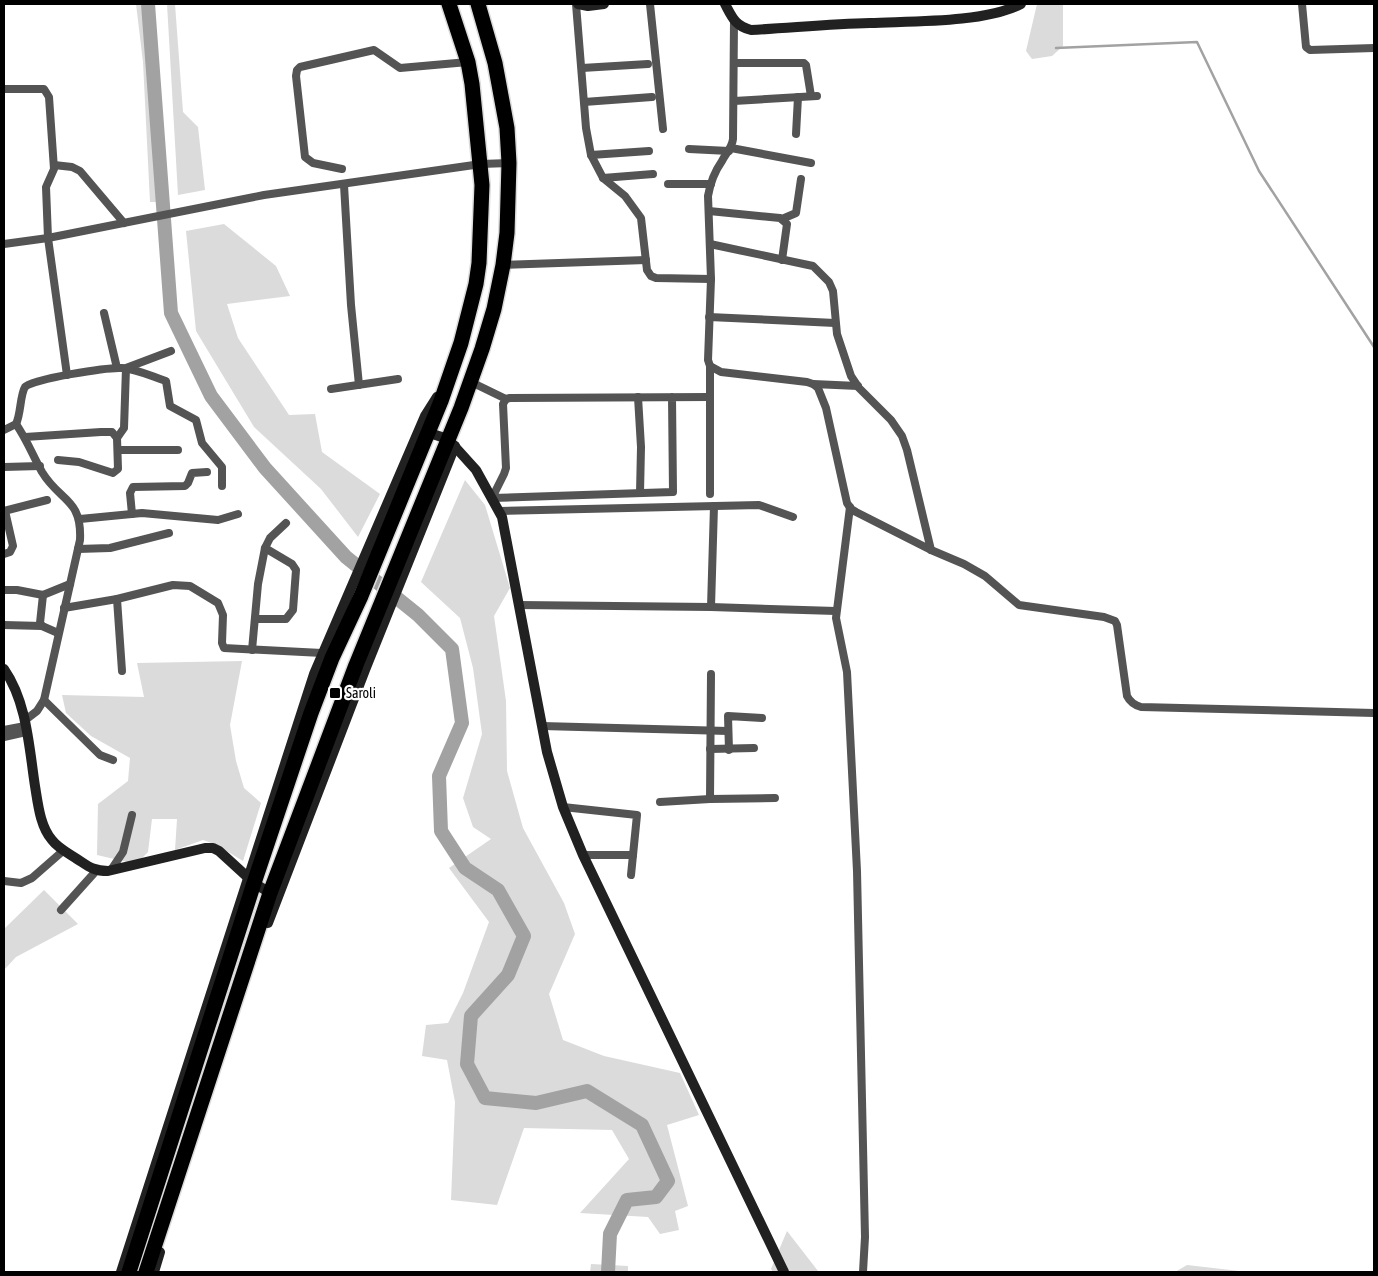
<svg xmlns="http://www.w3.org/2000/svg" width="1378" height="1276" font-family="'Asap Condensed',sans-serif">
<style>
.green{fill:#dbdbdb}
.lines{fill:none;stroke-linecap:round;stroke-linejoin:round}
.stream{stroke:#a2a2a2;stroke-width:2.5}
.river{stroke:#a2a2a2;stroke-width:14}
.highway-casing{stroke:#dbdbdb;stroke-width:18}
.street{stroke:#545454;stroke-width:8}
.secondary{stroke:#212121;stroke-width:10}
.highway{stroke:#000;stroke-width:15}
.poi-dot{fill:#000;stroke:#fff;stroke-width:2}
.labels{text-anchor:middle;stroke-width:4.5;stroke-linejoin:round;paint-order:stroke}
.poi-label{font-size:14px;fill:#000;stroke:#fff;text-anchor:start}
</style>
<rect width="100%" height="100%" fill="#fff"/>
<!-- green -->
<g class="green">
<path d="M136,4h8l4,27 9,171h-7l-7,-140z"/>
<path d="M167,4h8l8,108 15,15 7,63 -27,5z"/>
<path d="M1037,4h26v42l-11,10 -20,3 -6,-8z"/>
<path d="M224,224l52,42 14,30 -63,8 11,34 51,77 26,-1 7,38 58,42 -22,43 -37,-48 -67,-62 -58,-96 -10,-100z"/>
<path d="M465,480l20,25 25,83 -16,28 12,85 1,70 16,57 41,75 11,31 -26,60 14,46 41,16 76,17 19,42 -32,10 21,81 -13,5 4,19 -19,4 -12,-17 -68,-4 49,-54 -17,-29 -88,-2 -27,77 -46,-5 4,-98 -8,-42 -25,-4 4,-31 22,-2 15,-30 26,-71 -40,-54 42,-29 -18,-12 -10,-29 19,-64 -9,-66 -13,-50 -39,-36z"/>
<path d="M242,661l-12,64 6,36 8,27 17,15 -18,58 -26,-16 -14,-5 -28,10 2,-31h-25l-4,33 -12,12 -39,-9 1,-51 30,-23 2,-23 -39,-22 -25,-23 -4,-18 82,2 -7,-34z"/>
<path d="M44,890l34,34 -62,33 -12,13v-41z"/>
<path d="M787,1231l31,40 1,1h-46l-2,-3z"/>
<path d="M591,1264l37,2v6h-38z"/>
<path d="M1187,1265l61,7h-73z"/>
</g>
<g class="lines">
<!-- stream -->
<path class="stream" d="M1056,48l141,-6 62,129 115,176"/>
<!-- river -->
<path class="river" d="M148,4l23,309 40,83 54,72 81,89 72,58 34,34 10,74 -23,53 2,55 24,37 33,22 26,46 -16,39 -37,41 -4,48 18,34 51,5 51,-12 55,34 26,56 -12,16 -29,3 -17,34 -2,38"/>
<!-- highway casing -->
<g class="highway-casing">
<g id="highway">
<path d="M129,1272l125,-389 57,-170 21,-55 29,-62 80,-195 20,-58 15,-59 3,-21 3,-78 -10,-101 -4,-22 -19,-58"/>
<path d="M146,1272l124,-379 86,-228 105,-257 21,-59 12,-40 9,-44 4,-32 2,-70 -2,-35 -12,-65 -17,-59"/>
</g>
</g>
<!-- street -->
<g class="street">
<path d="M576,4l10,124 5,27 12,23 22,18 16,22 6,52 4,6 5,2 55,1"/>
<path d="M650,4l13,125"/>
<path d="M1302,4l4,43 4,3 64,-2"/>
<path d="M734,21l-1,118c-1,9 -7,14 -11,22 -7,10 -12,23 -14,35l3,83 -3,81 2,6 11,6 86,10 6,2 5,4 8,20 21,95 4,6 5,3 75,38 33,14 21,12 34,29 85,12 11,4 2,4 10,71c3,6 7,9 14,11l233,6"/>
<path d="M734,63h70l2,2 5,31"/>
<path d="M582,68l66,-4"/>
<path d="M4,89h40l5,8 5,72 -8,18 2,51 19,137"/>
<path d="M734,101l83,-5"/>
<path d="M584,102l68,-5"/>
<path d="M796,134l2,-37"/>
<path d="M731,148l80,15"/>
<path d="M689,149l40,2"/>
<path d="M591,155l58,-4"/>
<path d="M54,165l18,2 8,4 44,52"/>
<path d="M342,169l-29,-6 -8,-6 -9,-81 1,-6 3,-3 74,-17 26,18 68,-6"/>
<path d="M603,178l50,-4"/>
<path d="M668,184h43"/>
<path d="M344,185l7,120 8,80"/>
<path d="M709,211l71,7 7,6 -5,36"/>
<path d="M782,219l14,-6 5,-34"/>
<path d="M4,244l44,-6 216,-43 217,-31 28,-1"/>
<path d="M710,244l103,22 16,16 4,9 4,43 14,42 8,12 32,32 11,16 5,14 24,100"/>
<path d="M503,265l143,-5"/>
<path d="M104,313l13,55"/>
<path d="M709,317l126,6"/>
<path d="M471,382l35,17"/>
<path d="M813,384l45,2"/>
<path d="M331,389l67,-10"/>
<path d="M638,397l3,50 -1,46"/>
<path d="M672,397l1,95 -181,6 12,-24 2,-6 -3,-64 3,-5 4,-1 200,-1"/>
<path d="M16,424c11,16 17,32 26,48 18,30 40,26 38,68l-36,160 -7,11 -13,10"/>
<path d="M4,430l12,-6c5,-10 4,-29 9,-37 6,-8 84,-20 97,-19 15,1 31,9 44,13l4,25 26,14 6,23 20,24v19"/>
<path d="M25,437l76,-5h11l5,6 1,31 -5,4 -34,-11 -21,-2"/>
<path d="M117,438l7,-10 2,-60 45,-17"/>
<path d="M118,450h60"/>
<path d="M4,467l36,-1"/>
<path d="M710,494v-128"/>
<path d="M850,507l-14,111 11,54 10,199 8,366 -2,35"/>
<path d="M4,511l43,-11"/>
<path d="M499,511l260,-6 34,12"/>
<path d="M132,514l-2,-21 3,-6 52,-1 3,-3 4,-10 15,-1"/>
<path d="M80,519l62,-6 76,7 20,-6"/>
<path d="M78,549l32,-1 59,-15"/>
<path d="M4,554l6,-2 3,-6 -8,-35"/>
<path d="M4,590h13l26,5 27,-11"/>
<path d="M43,595l-3,28 2,3 16,7"/>
<path d="M117,599l5,72"/>
<path d="M519,605l192,2 125,4"/>
<path d="M711,607l3,-101"/>
<path d="M64,608l53,-9 56,-14 17,1 28,17 5,12 -1,28 2,5 98,5"/>
<path d="M255,619h31l7,-9 3,-40 -4,-6 -27,-16"/>
<path d="M4,625l38,1"/>
<path d="M252,650l6,-66 7,-36 5,-10 16,-15"/>
<path d="M44,700l56,55 13,5"/>
<path d="M542,726l186,5"/>
<path d="M4,730l21,-4"/>
<path d="M4,737l22,-5"/>
<path d="M710,749l44,-1"/>
<path d="M729,750l-1,-34 34,2"/>
<path d="M710,799l1,-125"/>
<path d="M660,802l50,-3 65,-1"/>
<path d="M563,807l74,8 -6,60"/>
<path d="M583,855h50"/>
<path d="M111,870l12,-18 9,-37"/>
<path d="M4,881l17,2 11,-5 32,-28"/>
<path d="M61,910l35,-39"/>
</g>
<!-- secondary -->
<g class="secondary">
<path d="M578,4l10,2 16,-2"/>
<path d="M725,4c7,13 10,22 26,26 39,-2 79,-6 119,-7 43,-2 113,0 151,-19"/>
<path d="M423,431l25,8 28,31 26,47 45,235 16,55 20,48 201,417"/>
<path d="M4,669c23,33 25,78 31,117 3,18 5,40 17,54 6,8 16,13 25,19 11,7 16,12 31,12l97,-23h8l6,3 35,32 21,13"/>
<path d="M268,923l97,-253 90,-224"/>
<path d="M121,1272l193,-598 111,-258 12,-19"/>
<path d="M154,1272l6,-20"/>
</g>
<!-- highway -->
<use href="#highway" class="highway"/>
</g>
<!-- markers -->
<rect class="poi-dot" x="329" y="687" width="12" height="12" rx="2.5"/>
<g class="labels">
<!-- poi labels -->
<g class="poi-label">
<text x="346" y="698">Saroli</text>
</g>
</g>
<!-- border -->
<rect width="1378" height="1276" fill="none" stroke="#000000" stroke-width="10"/>
</svg>
